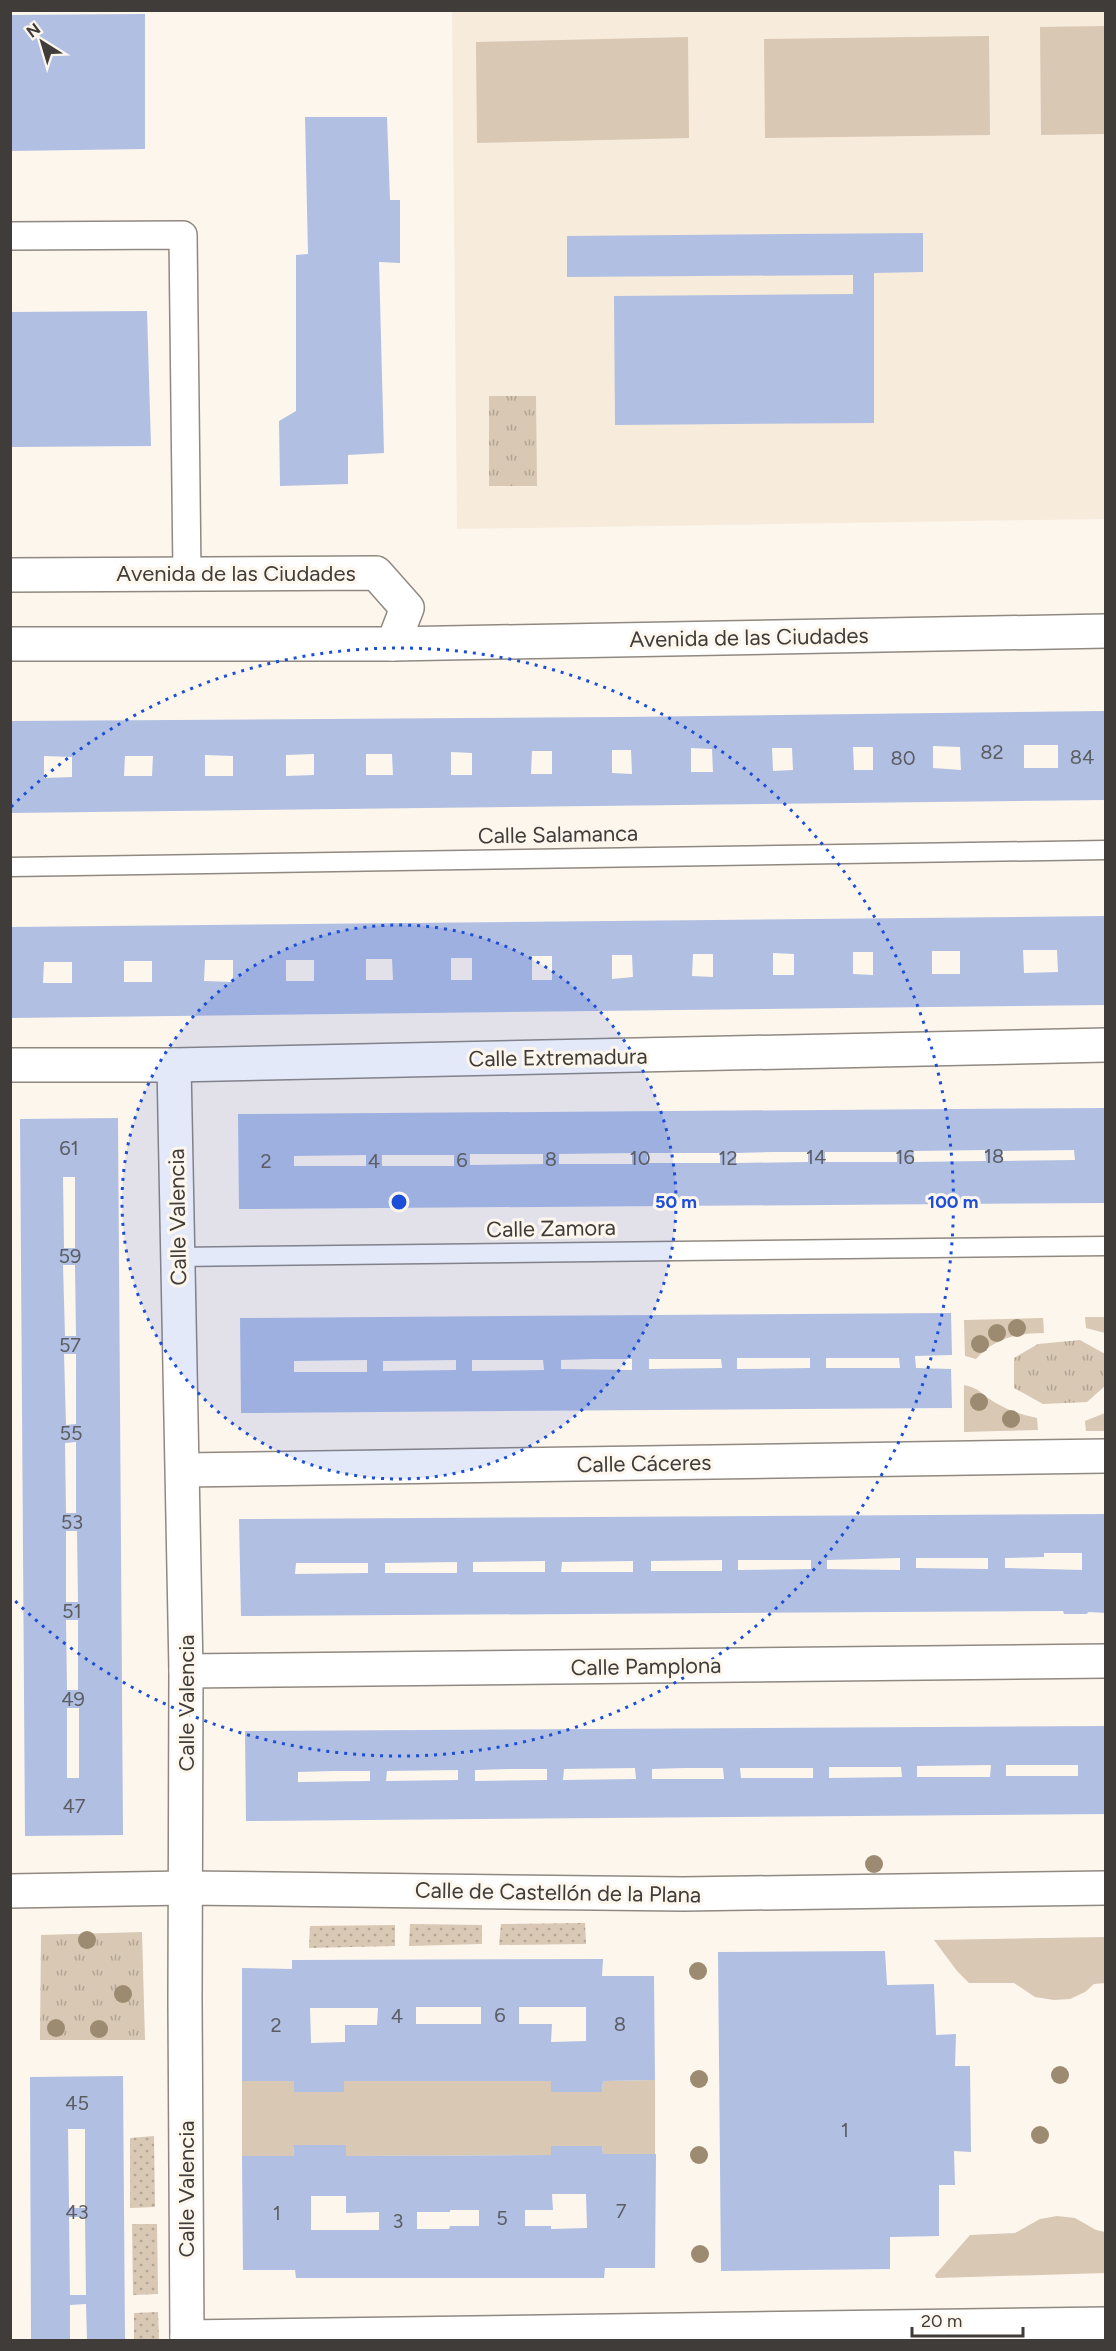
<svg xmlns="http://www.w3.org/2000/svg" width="1116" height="2351" font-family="Figtree,sans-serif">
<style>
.built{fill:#f7ebdc}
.grass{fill:url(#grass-dots)}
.park{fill:url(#park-tufts)}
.garden{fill:#d8c8b4}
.building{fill:#b0bfe2;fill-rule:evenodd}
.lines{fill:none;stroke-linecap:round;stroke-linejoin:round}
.service-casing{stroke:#8f8981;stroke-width:21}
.pedestrian-casing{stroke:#8f8981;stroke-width:30}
.minor-casing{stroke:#8f8981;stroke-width:36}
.tertiary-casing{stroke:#8f8981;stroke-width:36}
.service{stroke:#fff;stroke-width:18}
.pedestrian{stroke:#fff;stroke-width:27}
.minor{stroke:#fff;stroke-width:33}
.tertiary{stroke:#fff;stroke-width:33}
.tree{fill:#9c8b70}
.ring{fill:none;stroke:#1d4ed8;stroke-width:3;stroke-dasharray:3 6}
.labels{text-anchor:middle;stroke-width:6;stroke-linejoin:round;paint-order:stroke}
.number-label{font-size:20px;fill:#5b5d63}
.street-label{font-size:22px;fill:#3f3c39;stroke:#fdf6ed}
.centre{fill:#1d4ed8;stroke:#fdf6ed;stroke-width:3}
.ring-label{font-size:18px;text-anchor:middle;font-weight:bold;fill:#1d4ed8;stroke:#fdf6ed;stroke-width:6;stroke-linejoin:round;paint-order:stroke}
</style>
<defs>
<pattern id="grass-dots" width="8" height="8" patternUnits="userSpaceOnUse" patternTransform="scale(1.5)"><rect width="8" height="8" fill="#d8c8b4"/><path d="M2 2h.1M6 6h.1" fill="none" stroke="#b1a493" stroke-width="1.8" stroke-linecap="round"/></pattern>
<pattern id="park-tufts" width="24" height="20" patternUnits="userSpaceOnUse" patternTransform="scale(1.5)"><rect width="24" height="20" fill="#d8c8b4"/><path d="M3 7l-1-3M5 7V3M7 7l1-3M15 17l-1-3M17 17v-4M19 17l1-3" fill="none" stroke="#b1a493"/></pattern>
</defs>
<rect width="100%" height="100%" fill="#fdf6ed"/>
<!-- built -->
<path class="built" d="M452,11h653v508l-648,10z"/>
<!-- grass -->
<g class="grass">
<path d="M585,1923l1,21 -87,1 2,-21z"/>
<path d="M410,1924l72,1v19l-73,2z"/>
<path d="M395,1925v21l-86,2 1,-22z"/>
<path d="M154,2136l1,71 -25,1v-70z"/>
<path d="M132,2224h25l1,70 -25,1z"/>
<path d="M158,2312l1,28h-25v-27z"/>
</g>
<!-- park -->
<g class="park">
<path d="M489,396h47l1,90h-48z"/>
<path d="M1080,1340l25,14v32l-18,16 -44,2 -29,-16v-30l24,-14z"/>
<path d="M142,1932l3,108h-105l1,-105z"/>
</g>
<!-- garden -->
<g class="garden">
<path d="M1105,26v108l-64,1 -1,-108z"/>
<path d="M989,36l1,99 -225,3 -1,-99z"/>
<path d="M688,37l1,101 -212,5 -1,-101z"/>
<path d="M1085,1317h20v16l-19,-5z"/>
<path d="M1043,1318l1,15c-26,0 -50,5 -68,26l-11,-3 -1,-36z"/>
<path d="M964,1385c18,4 17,10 32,18 13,8 27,12 41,15l1,12 -74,2z"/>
<path d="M1105,1413v18h-19l-1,-10z"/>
<path d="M1105,1937v46l-11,1 -9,8 -15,7 -16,1 -19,-3 -21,-14h-45l-12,-12 -23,-31z"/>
<path d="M655,2080v74h-52l-1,-8h-51v9l-205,1 -53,-10 1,10h-52v-75h52v11h50v-11h207v11h51l1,-11z"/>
<path d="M1057,2216l18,2 21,12 9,2v41l-169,5 -1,-3 35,-40 45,-2 25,-14z"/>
</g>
<!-- building -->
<g class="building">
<path d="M145,14v135l-135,2v-136z"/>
<path d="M305,117h82l3,83h10v63l-21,-1 5,191 -36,2v29l-68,2 -1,-65 17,-10v-156l12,-1z"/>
<path d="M923,233v39l-49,1v150l-259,2 -1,-129 239,-2v-19l-286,2v-41z"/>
<path d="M147,311l4,135 -141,1v-135z"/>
<path d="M1106,711v89l-1096,13v-92l612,-4zM1024,745h34v23h-34zM933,746l27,1 1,23 -28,-2zM853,747h20v23h-19zM691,748l21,1 1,23h-22zM772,748h20l1,22 -20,1zM612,750h19l1,24 -20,-1zM532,751h20v23h-21zM451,752l21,1v22h-21zM314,754v21l-28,1v-21zM366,754h26l1,21h-27zM205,755l28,1v20h-28zM44,756l28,1v20l-28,1zM125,756h28l-1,20h-28z"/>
<path d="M1106,916v89l-1096,13v-91zM1023,950h34l1,22 -34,1zM932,951h28v23h-28zM853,952h20v23l-20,-1zM773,953l21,1v21h-21zM693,954h20v23l-21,-1zM612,955h20l1,22 -21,2zM532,956h20v24h-20zM451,958h21v22h-21zM366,959h26l1,21h-27zM205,960h28v22l-29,-1zM286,960h28v21h-28zM124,961h28v21h-28zM44,962h28v21h-29z"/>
<path d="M1106,1108v95l-867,6 -1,-95zM985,1150l1,11 -73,1 1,-11zM1074,1150l1,10 -73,1v-10zM772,1152h36v10l-72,1v-10zM825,1152h72v10h-72zM632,1153v11h-73v-10zM647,1153h73v10h-73zM470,1154h73v10l-73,1zM366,1155v11h-72v-10zM382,1155h72v11h-72z"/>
<path d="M118,1118l5,717 -98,1 -5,-717zM63,1177h12v71h-11zM63,1265h12l1,71h-11zM64,1354h12v70l-10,1zM76,1442v71h-10l-1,-70zM66,1531h11l1,71h-12zM66,1620h12v70h-11zM67,1708h12v70h-12z"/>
<path d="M951,1313l1,42 -37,1 1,12 35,1 1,39 -711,5 -1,-95zM737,1358h73v10l-73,1zM826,1358h73l1,10h-74zM595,1359h37v11l-71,-1v-9zM649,1359h72l1,9 -73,1zM367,1360v12h-73v-11zM456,1360v10l-73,1v-10zM472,1360h71l1,10 -72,1z"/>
<path d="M1106,1514v99l-17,-1 -3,2h-22l-1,-3 -822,5 -2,-97zM1044,1553h38v17l-77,-2v-10l39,-1zM900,1558v12l-73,-1v-9zM916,1558h72v11l-72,-1zM722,1560v11h-71v-10zM738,1560h73v9l-73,1zM545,1561v11h-72v-10zM633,1561v11h-72l1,-10zM457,1562v11h-72v-10zM296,1563h72v10l-73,1z"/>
<path d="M1106,1726v88l-860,7 -1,-90zM991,1765l-1,12h-73v-11zM1006,1765h72v11h-72zM829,1767h72l1,10 -73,1zM635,1768l1,11 -73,1 1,-11zM684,1768h39l1,11h-72v-10zM740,1768h73v10h-72zM508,1769h39v11l-72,1v-11zM458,1770v10l-72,1 1,-10zM334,1771h36v10l-72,1v-10z"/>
<path d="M885,1951l2,34 47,-1 2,51 20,-1 -1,32h15l1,86 -17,-1 1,34h-16v51l-49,1v32l-169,2 -3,-319z"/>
<path d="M603,1959l-1,17h52l1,104 -52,1 -1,11h-51v-11h-207v11h-50v-11h-52v-113l50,1v-9zM416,2007h65v17h-65zM519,2007h67v34l-35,1 1,-18h-33zM310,2008h68l-1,17h-32v17l-34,1z"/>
<path d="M123,2076l2,264h-38l-1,-36 -16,1v35h-39l-1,-263zM68,2129h17v79h-16zM69,2217h16l1,78h-16z"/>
<path d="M293,2145h53v11l205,-1v-9h51l1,8h53l-1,114h-50l-1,10h-308l-1,-8h-52l-1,-114h52zM552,2194h34l1,34 -36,1v-3h-26v-16h28zM311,2196h35v17l33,-1v18h-68zM450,2210h29v16h-29l-1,3h-32v-17h33z"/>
</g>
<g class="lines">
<!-- service casing -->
<g class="service-casing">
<g id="service">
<path d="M10,867l1096,-17"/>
<path d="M177,1257l929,-11"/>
</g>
</g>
<!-- pedestrian casing -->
<g class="pedestrian-casing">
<path id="pedestrian" d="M10,236l173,-1 4,339"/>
</g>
<!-- minor casing -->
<g class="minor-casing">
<g id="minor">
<path d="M10,575l366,-2 31,35 -14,36"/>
<path d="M10,1065h164l932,-20"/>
<path d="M174,1065l12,606 -1,330 2,339"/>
<path d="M183,1470l923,-14"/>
<path d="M186,1671l920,-10"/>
<path d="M10,1891l175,-3 498,6 423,-6"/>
<path d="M187,2337l919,-13"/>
</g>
</g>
<!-- tertiary casing -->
<g class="tertiary-casing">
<path id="tertiary" d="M10,644h383l713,-13"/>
</g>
<!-- service -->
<use href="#service" class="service"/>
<!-- pedestrian -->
<use href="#pedestrian" class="pedestrian"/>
<!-- minor -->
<use href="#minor" class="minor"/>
<!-- tertiary -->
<use href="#tertiary" class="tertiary"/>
</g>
<!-- trees -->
<g class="tree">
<circle cx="1017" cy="1328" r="9"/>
<circle cx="997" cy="1333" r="9"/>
<circle cx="980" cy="1344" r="9"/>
<circle cx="979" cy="1402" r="9"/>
<circle cx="1011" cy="1419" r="9"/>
<circle cx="874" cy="1864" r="9"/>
<circle cx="87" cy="1940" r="9"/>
<circle cx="698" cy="1971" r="9"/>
<circle cx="123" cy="1994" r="9"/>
<circle cx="56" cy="2028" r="9"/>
<circle cx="99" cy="2029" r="9"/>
<circle cx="1060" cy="2075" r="9"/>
<circle cx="699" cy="2079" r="9"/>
<circle cx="1040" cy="2135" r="9"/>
<circle cx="699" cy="2155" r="9"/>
<circle cx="700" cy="2254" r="9"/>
</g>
<!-- distance rings -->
<circle cx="399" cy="1202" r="277" fill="#1d4ed8" fill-opacity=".12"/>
<g class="ring">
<circle cx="399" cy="1202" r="277"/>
<path d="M11 807A554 554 0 1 1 11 1597"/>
</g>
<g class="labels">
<!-- number labels -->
<g class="number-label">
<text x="992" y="759">82</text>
<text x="1082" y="764">84</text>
<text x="903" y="765">80</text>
<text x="69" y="1155">61</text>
<text x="994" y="1163">18</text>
<text x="816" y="1164">14</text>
<text x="905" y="1164">16</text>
<text x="640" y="1165">10</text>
<text x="728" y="1165">12</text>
<text x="551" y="1166">8</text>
<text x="462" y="1167">6</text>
<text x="266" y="1168">2</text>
<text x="374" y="1168">4</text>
<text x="70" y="1263">59</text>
<text x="70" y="1352">57</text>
<text x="71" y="1440">55</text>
<text x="72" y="1529">53</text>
<text x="72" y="1618">51</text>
<text x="73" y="1706">49</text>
<text x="74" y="1813">47</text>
<text x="500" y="2022">6</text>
<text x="397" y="2023">4</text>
<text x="620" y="2031">8</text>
<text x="276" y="2032">2</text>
<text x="77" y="2110">45</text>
<text x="845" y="2137">1</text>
<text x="621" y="2218">7</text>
<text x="77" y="2219">43</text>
<text x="277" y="2220">1</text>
<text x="502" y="2225">5</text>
<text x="398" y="2228">3</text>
</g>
<!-- street labels -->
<g class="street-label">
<text x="236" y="581">Avenida de las Ciudades</text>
<text transform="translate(749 637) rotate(-1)" y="8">Avenida de las Ciudades</text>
<text transform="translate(558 834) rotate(-1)" y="8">Calle Salamanca</text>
<text transform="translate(558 1057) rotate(-1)" y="8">Calle Extremadura</text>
<text transform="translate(177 1217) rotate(-91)" y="8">Calle Valencia</text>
<text transform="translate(551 1228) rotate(-1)" y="8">Calle Zamora</text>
<text transform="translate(644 1463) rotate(-1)" y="8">Calle Cáceres</text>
<text transform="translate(646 1666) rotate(-1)" y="8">Calle Pamplona</text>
<text transform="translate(186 1703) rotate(-90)" y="8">Calle Valencia</text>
<text transform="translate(558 1892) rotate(1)" y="8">Calle de Castellón de la Plana</text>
<text transform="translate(186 2189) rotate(-90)" y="8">Calle Valencia</text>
</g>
</g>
<circle cx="399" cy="1202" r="9" class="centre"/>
<g class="ring-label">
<text x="676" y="1208">50 m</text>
<text x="953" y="1208">100 m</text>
</g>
<!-- border -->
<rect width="1116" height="2351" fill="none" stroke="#3f3c39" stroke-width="24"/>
<!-- north arrow -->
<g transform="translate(42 42) rotate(323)" stroke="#fdf6ed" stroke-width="4.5" paint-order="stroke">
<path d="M0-4.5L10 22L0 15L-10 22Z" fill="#3f3c39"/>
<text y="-9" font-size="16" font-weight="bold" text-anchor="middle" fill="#3f3c39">N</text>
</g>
<!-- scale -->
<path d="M912 2327v9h111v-9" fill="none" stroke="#3f3c39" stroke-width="3"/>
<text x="921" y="2327" font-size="18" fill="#3f3c39" stroke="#fdf6ed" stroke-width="4.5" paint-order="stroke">20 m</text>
</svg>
